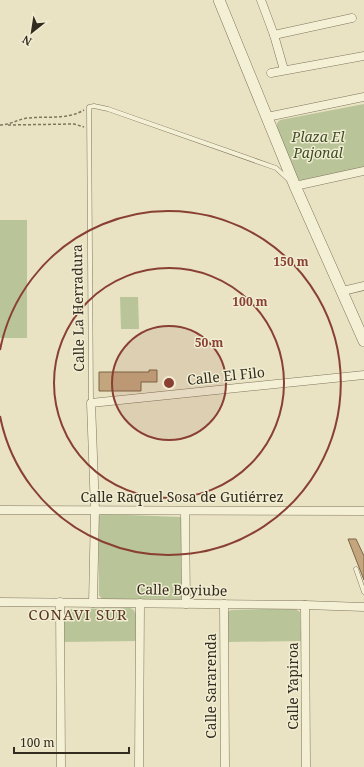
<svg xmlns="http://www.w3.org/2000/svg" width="364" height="767" font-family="'Noto Serif',serif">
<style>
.green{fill:#b9c599}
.building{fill:#c3a57e;stroke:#7d6445}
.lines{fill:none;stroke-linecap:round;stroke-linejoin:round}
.service-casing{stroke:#81755c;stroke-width:5}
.minor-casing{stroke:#81755c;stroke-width:9}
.tertiary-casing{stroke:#81755c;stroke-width:12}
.path{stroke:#81755c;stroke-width:1.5;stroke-dasharray:3 2;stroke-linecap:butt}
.service{stroke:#f4f0d6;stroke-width:4}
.minor{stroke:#f4f0d6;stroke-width:8}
.tertiary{stroke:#f4f0d6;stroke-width:11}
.ring{fill:none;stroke:#894033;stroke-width:2}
.labels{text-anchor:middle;stroke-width:3;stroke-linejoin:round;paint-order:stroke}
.park-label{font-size:14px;font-style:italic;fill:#3e4d27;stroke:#f1edd2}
.street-label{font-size:14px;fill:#332b1f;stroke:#f1edd2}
.neighbourhood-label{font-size:15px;letter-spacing:1px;fill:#5a3723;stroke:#f1edd2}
.centre{fill:#894033;stroke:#f1edd2;stroke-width:2}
.ring-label{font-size:12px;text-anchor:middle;font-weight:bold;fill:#894033;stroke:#f1edd2;stroke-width:3;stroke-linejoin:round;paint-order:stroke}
</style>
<rect width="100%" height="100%" fill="#e9e3c4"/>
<!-- green -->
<g class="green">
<path d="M364,104v63l-61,13h-4l-2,-1 -20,-50v-6l3,-3z"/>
<rect x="0" y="220" width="27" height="118"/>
<path d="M120,297h18l1,32h-18z"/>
<path d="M102,514l78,3 3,2v77l-2,3h-79l-3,-4 -1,-75 1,-4z"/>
<path d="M130,608c11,3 7,24 7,33l-75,1 1,-29 6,-4z"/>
<path d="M294,608l6,4 1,29 -75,1v-27l3,-4 2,-1z"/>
</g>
<!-- building -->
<g class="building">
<path d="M149,370h8v12h-16v9h-42v-19h50z"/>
<path d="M348,539h8l8,17v24z"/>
</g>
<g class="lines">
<!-- service casing -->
<g class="service-casing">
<g id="service">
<path d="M91,403l-2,-296 5,-1 14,3 168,59 13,12"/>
<path d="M356,569l8,23"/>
</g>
</g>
<!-- minor casing -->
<g class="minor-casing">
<g id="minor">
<path d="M261,0l13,35 10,35"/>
<path d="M274,35l78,-17"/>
<path d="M271,73l93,-17"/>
<path d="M267,117l97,-20"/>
<path d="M295,186l69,-15"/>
<path d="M343,291l21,-5"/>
<path d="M0,510l364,1"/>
<path d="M185,511l1,93"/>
<path d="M0,602l305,3 59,2"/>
<path d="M60,602l1,165"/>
<path d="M93,603l2,-93 -4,-107 273,-28"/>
<path d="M224,604l1,163"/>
<path d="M305,605l1,162"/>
<path d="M139,767l1,-164"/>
</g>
</g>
<!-- tertiary casing -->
<g class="tertiary-casing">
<path id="tertiary" d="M219,0l76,186 69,155"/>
</g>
<!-- path -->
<g class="path">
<path d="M0,125c10,0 18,-6 28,-7 19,-2 39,2 56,-8"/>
<path d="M8,125l66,-1 10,3"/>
</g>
<!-- service -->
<use href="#service" class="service"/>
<!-- minor -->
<use href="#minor" class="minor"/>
<!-- tertiary -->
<use href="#tertiary" class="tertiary"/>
</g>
<!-- distance rings -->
<circle cx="169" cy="383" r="57" fill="#894033" fill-opacity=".12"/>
<g class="ring">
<circle cx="169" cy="383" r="57"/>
<circle cx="169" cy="383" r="115"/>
<path d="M0 350A172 172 0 1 1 0 416"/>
</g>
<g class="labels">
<!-- park labels -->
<g class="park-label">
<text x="318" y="142">Plaza El<tspan x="318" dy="16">Pajonal</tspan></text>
</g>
<!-- street labels -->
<g class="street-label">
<text transform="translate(78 308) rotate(-91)" y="5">Calle La Herradura</text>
<text transform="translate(226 376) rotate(-6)" y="5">Calle El Filo</text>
<text x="182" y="502">Calle Raquel Sosa de Gutiérrez</text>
<text transform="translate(182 590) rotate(1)" y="5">Calle Boyiube</text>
<text transform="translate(211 686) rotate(-90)" y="5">Calle Sararenda</text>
<text transform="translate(293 686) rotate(-90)" y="5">Calle Yapiroa</text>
</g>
<!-- neighbourhood labels -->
<g class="neighbourhood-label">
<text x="78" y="620">CONAVI SUR</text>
</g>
</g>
<circle cx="169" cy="383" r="6" class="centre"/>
<g class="ring-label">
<text x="291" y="266">150 m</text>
<text x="250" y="306">100 m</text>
<text x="209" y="347">50 m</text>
</g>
<!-- north arrow -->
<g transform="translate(32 32) rotate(210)" stroke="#f1edd2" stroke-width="3" paint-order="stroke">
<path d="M0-3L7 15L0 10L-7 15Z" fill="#332b1f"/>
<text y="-6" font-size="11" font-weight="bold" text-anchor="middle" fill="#332b1f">N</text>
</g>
<!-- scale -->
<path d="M14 747v6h115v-6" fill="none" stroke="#332b1f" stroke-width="2"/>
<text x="20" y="747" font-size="12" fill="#332b1f" stroke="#f1edd2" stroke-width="3" paint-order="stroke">100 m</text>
</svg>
